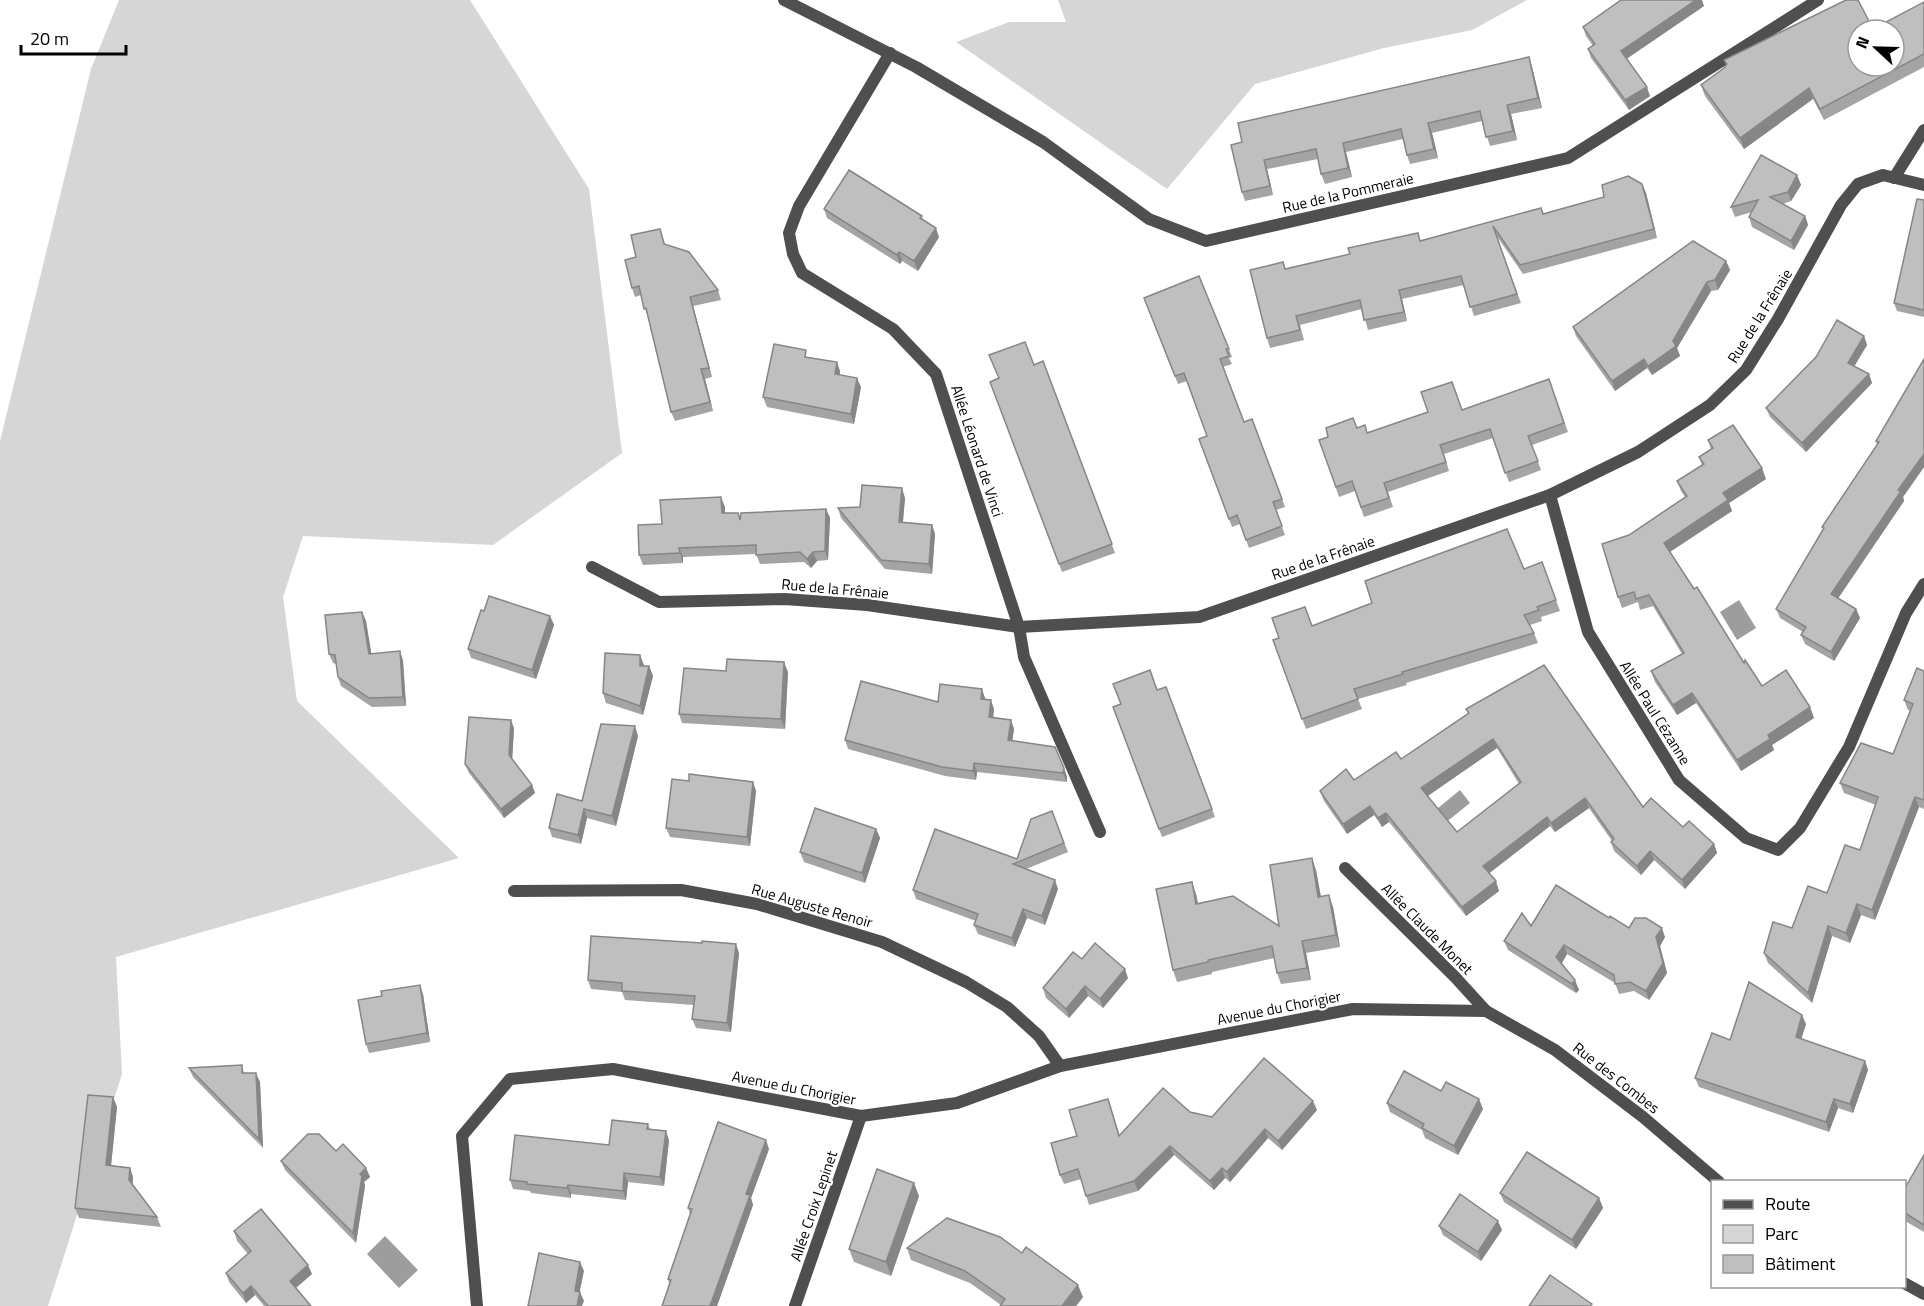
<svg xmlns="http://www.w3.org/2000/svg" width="1924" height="1306" font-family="'Titillium Web',sans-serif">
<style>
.green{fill:#d6d6d6}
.water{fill:#9d9d9d}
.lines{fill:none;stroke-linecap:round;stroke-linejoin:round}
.lane{stroke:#4f4f4f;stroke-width:12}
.street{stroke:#4f4f4f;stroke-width:12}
.wall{fill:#a4a4a4;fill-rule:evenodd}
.shaded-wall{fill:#868686}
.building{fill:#bfbfbf;stroke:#868686;stroke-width:1.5;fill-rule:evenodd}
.labels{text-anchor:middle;stroke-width:4.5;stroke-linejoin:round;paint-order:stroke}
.street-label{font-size:15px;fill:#000;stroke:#fff}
</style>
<rect width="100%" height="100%" fill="#fff"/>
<!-- green -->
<g class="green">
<path d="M119,0h351l119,189 33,264 -129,92 -190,-9 -20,61 14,104 162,157 -343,99 6,117 -74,232h-48v-865l91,-372z"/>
<path d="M1058,0h469l-55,30 -88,18 -129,36 -88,105 -211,-147 53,-20h57z"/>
</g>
<!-- water -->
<g class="water">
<path d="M1739,600l17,28 -19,12 -17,-28z"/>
<path d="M1460,790l10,13 -40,32 -10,-12z"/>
<path d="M385,1236l33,34 -19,18 -32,-34z"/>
</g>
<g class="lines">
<!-- lane -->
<path class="lane" d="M1019,627l5,30 76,175"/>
<!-- street -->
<g class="street">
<path d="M784,0l132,67 127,75 106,77 57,22 362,-83 250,-158"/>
<path d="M890,53l-91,153 -10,27 4,21 9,19 91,56 43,45 83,253"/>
<path d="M1894,178l30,-48"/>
<path d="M1550,495l38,137 91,148 67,58 32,12 22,-22 49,-81 57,-134 18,-29"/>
<path d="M592,567l67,35 126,-3 82,6 152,22 180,-10 351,-122 88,-43 72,-47 36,-35 32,-51 63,-114 17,-21 25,-9 41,10"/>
<path d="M1345,868l110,109 31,34 69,39 88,67 76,65"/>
<path d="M514,891l167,-1 76,14 125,38 84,40 41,25 32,29 21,30"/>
<path d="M1904,1283l20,11"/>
<path d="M477,1306l-15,-170 48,-57 103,-10 248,47 96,-13 103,-37 293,-57 133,2"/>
<path d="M795,1306l66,-190"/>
</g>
</g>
<!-- wall -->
<g class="wall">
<path d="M1924,2v65l-100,53 -11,-21 -69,50 -39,-53 -4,-11 23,-17 2,-3 -2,-5 149,-31z"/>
<path d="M1704,6l-77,52 23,38 -21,14 -38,-52 -3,-9 5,-3 -7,-10 -3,-9z"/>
<path d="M1529,57l3,10 10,41 -31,6 6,26 -27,6 -8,-25 -50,12 6,25 -28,6 -3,-9 -4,-16 -57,13 6,25 -27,7 -4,-10 -3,-15 -51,10 6,26 -28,6 -3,-9v-50z"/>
<path d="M1797,175l4,10 -10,16 -8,3 22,12 3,9 -14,25 -42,-23 -3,-10 3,-5 -17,5 -4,-10z"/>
<path d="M1642,184l4,9 11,45 -134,36 -27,-39 25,68 -47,13 -10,-31 -62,14 5,22 -39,9 -6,-21 -62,16 4,15 -34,8 -3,-10 19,-69 135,-28 120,-33 3,6 60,-17z"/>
<path d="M1924,200v117l-27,-6 -3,-8z"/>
<path d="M824,209l98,7 1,4 16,17 -21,34 -16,-10 -2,3 -73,-46z"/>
<path d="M660,229l5,15 53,46 3,10 -28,6 19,71 -7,2 8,32 -38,10 -4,-9 -23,-94 -7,-23 -6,2 -3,-9 4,-31z"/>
<path d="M1726,261l4,9 -12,20 -7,1 -34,57 3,8 -28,19 -5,-7 -32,23 -39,-55 -3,-9z"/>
<path d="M1199,276l33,81 -3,1 3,6 -9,3 21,55 8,-3 33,88 -9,3 9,25 -36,13 -9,-24 -8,3 -33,-88 8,-3 -20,-55 -9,3 -34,-86z"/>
<path d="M1864,336l3,9 -13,21 15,8 3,9 -66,69 -36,-35 -4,-9z"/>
<path d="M809,357l31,14v4l21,12 -7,37 -87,-17 -4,-10z"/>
<path d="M1924,359v108l-21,30 1,4 -66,97 18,11 4,9 -26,43 -29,-17 -4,-9 2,-3 -23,-14 -4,-9 47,-80 -1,-2 55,-82 -1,-4z"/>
<path d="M1043,361l72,192 -53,19 -72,-190z"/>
<path d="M1549,379l19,53 -36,13 9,25 -32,12 -16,-44 -49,16 5,17 -61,21 5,15 -29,10 -9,-26 -16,6 -20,-57 38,-12 10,5 95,-23z"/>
<path d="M1708,440l58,39 -37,24 3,8 -62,41 74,111 18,23 48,21 4,11 -42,27 2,5 -33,21 -45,-68 -19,12 -22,-33 -4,-11 31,-17 -29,-48 -13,4 -2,-8 -16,6 -4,-11 11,-62 56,-38 -4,-6 -4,-10 25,-16 -3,-8 12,-8z"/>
<path d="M905,498l-2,24 29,3 3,9 -3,40 -47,-5 -44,-51 -3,-10 22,-1z"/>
<path d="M725,507v6h13l2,6 86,-10 4,9 -2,42 -11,1 -6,7 -7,-6 -44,2 -4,-10 -73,3v6l-40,2 -4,-10 23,-31z"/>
<path d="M1542,562l18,49 -19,6 1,4 -12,4 4,8 4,10 -132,40 1,2 -49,14 4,10 -56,20 -33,-89 39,-14 212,-57z"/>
<path d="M484,611l66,5 4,9 -18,54 -65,-21 -3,-9z"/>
<path d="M362,612l4,9 5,33 29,-3 3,10 3,45 -34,1 -31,-21 -3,-9 -2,-13 -3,-1 -4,-9z"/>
<path d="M644,665v1h5l4,10 -10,39 -37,-12 -3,-10z"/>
<path d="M726,671l62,1 -3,57 -103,-6 -3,-9z"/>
<path d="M1924,671v138l-5,-2 -44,113 -14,-5 -11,28 -18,-7 -20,67 -44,-40 -4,-10 28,-25 35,-35 33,-43 16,-45 -32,-12 -4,-10 53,-29 17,-43 -2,-1 -4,-10z"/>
<path d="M1166,687l49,130 -53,20 -49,-130z"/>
<path d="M985,698l9,11 -1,9 18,2 3,9 -2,12 52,27 3,9v5l-90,-10 -1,8 -31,-4 -97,-27 -3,-9 93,-38z"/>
<path d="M1466,709l177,98 40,20 31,17 3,9 -32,36 -31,-29 -13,15 -27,-24 -3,-9 1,-1 -23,-33 -34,24 -5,-6 -61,47 10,18 -33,25 -77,-94 -7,5 -8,-12 -27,19 -23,-33 -4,-10 34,-11 47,-21 67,-46zM1497,748l22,36 -62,48 -30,-36z"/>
<path d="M514,728l-2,31 20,26 3,8 -31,25 -35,-45 -4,-9z"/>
<path d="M638,736l-22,90 -29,-8 -6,26 -29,-7 -3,-9 33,-27z"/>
<path d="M689,781l64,1 3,9 -6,55 -80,-9 -4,-9z"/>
<path d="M1052,811l16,41 -42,17 32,20 -13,36 -18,-7 -12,29 -37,-13 -4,-9 2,-4 -60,-22 -3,-9 104,-31z"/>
<path d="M876,829l4,9 -15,45 -61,-21 -4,-10z"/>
<path d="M1316,870l5,27 12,10 7,40 -34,6 5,27 -30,4 -4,-11 -3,-15 -62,14v2l-35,8 -4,-12 23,-76 2,9 81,23z"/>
<path d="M1609,918l20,10 36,9 -5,9 7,27 -18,27 -15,-9 -15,3 -4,-11 -48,-29 -5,9 17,27 -3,3 -68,-43 -4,-9 27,-15z"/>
<path d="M739,953l-8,79 -35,-4 -4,-9 2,-14 -69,-5 -3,-8 -31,-3 -3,-9z"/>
<path d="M1128,978l-25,30 -15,-12 -19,22 -23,-20 -3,-10z"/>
<path d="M423,994l7,48 -61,11 -3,-9z"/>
<path d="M1806,1024l-5,15 64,22 3,9 -15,43 -15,-5 -9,24 -130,-45 -4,-9 35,-38z"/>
<path d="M242,1065l2,8 16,9 3,66 -70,-71 -4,-9z"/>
<path d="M1441,1091l42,18 -25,46 -33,-17 -3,-8 -32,-18 -3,-9z"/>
<path d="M113,1097l4,10 -6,59 19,2 3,9v8l24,32 4,10 -82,-9 -4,-10z"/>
<path d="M1108,1099l12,37 70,-24 22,5 105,-7 -35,40 -14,-12 -38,44 -5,-4 -11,12 -40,-35 -36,36 -49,14 -8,-26 -17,5 -4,-9 17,-39z"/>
<path d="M648,1124l2,5 19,11 -5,46 -36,-4 -2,18 -55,-6v4l-40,-5 -1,-2 -17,-2 -3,-9 99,-35z"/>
<path d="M769,1149l-18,49 2,7 -36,101h-55l7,-22 -1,-5 22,-65 -2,-6z"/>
<path d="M336,1151l30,17 4,9 -6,5 1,4 -9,57 -71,-73 -4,-9z"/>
<path d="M1924,1155v77l-19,-11v-33z"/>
<path d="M1500,1193l99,5 4,10 -27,41 -72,-47z"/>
<path d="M919,1196l-28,80 -37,-14 -5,-13z"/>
<path d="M1439,1226l63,4 -21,31 -38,-26z"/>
<path d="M234,1231l78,43 -16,14 15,18h-47l-9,-11 -9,8 -17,-21 -3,-9 22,-19 -11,-13z"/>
<path d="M907,1248l115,5 61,44 -7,9h-76l1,-1 -31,-22 -59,-23z"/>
</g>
<!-- shaded-wall -->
<g class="shaded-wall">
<path d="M1696,0h6l2,6 -79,54 -4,-9z"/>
<path d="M1529,57l3,10 10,41 -4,-10z"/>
<path d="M1647,87l3,9 -21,14 -4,-10z"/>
<path d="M1809,88l4,11 -69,50 -4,-11z"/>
<path d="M1507,105l4,9 6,26 -4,-9z"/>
<path d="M1428,123l4,10 6,25 -4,-9z"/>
<path d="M1343,143l3,9 6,25 -4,-9z"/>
<path d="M1264,160l3,9 6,26 -3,-9z"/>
<path d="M1797,175l4,10 -10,16 -3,-9z"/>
<path d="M1642,184l4,9 11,45 -3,-9z"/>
<path d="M1805,216l3,9 -14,25 -3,-9z"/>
<path d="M936,228l3,9 -21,34 -4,-10z"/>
<path d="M899,252l3,9 -2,3 -3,-9z"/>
<path d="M1726,261l4,9 -12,20 -3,-10z"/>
<path d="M1707,282l4,9 -34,57 3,8 -28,19 -4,-9 25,-25z"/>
<path d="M1399,290l3,9 5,22 -3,-9z"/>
<path d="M690,297l3,9 19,71 -3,-9z"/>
<path d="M1864,336l3,9 -16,27 -3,-9z"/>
<path d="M1644,359l3,9 -32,23 -3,-10z"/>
<path d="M837,362l3,9 -2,12 -3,-9z"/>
<path d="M701,369l4,10 8,32 -3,-9z"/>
<path d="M1869,374l3,9 -66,69 -4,-9z"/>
<path d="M857,378l4,9 -7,37 -3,-10z"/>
<path d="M1924,454v13l-21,30 1,4 -69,102 -4,-9 67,-104z"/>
<path d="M1762,468l4,11 -37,24 3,8 -64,42 -4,-10 59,-50z"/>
<path d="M902,488l3,10 -3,33 -3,-9z"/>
<path d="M721,497l4,10v16l-3,-10z"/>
<path d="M826,509l4,9 -2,42 -3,-9z"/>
<path d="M932,525l3,9 -3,40 -3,-10z"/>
<path d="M679,548l4,9v6l-3,-10z"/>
<path d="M813,552l4,9 -6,7 -4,-9z"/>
<path d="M1856,609l4,9 -26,43 -3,-9z"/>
<path d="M362,612l4,9 7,42 -4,-9z"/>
<path d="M550,616l4,9 -18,54 -4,-9z"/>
<path d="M400,651l3,10 3,45 -3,-9z"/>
<path d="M640,655l4,10 -1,10 -3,-9z"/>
<path d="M784,662l4,10 -3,57 -4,-10z"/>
<path d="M649,666l4,10 -10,39 -3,-9z"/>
<path d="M982,689l3,9 -1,10 -3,-9z"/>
<path d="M1692,693l4,10 -19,12 -4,-10z"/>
<path d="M991,700l3,9 -2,18 -3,-10z"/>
<path d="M1810,707l4,11 -42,27 2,5 -33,21 -4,-11 31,-25z"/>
<path d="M511,720l3,8 -2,35 -3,-8z"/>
<path d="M1011,720l3,9 -3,21 -3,-10z"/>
<path d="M635,726l3,10 -22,90 -4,-10z"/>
<path d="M1493,739l4,9 -72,50 -4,-10z"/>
<path d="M974,763l3,9 -1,8 -3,-9z"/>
<path d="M1064,768l3,9v5l-4,-9z"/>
<path d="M753,782l3,9 -6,55 -3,-9z"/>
<path d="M532,785l3,8 -31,25 -3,-9z"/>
<path d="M1915,797l4,10 -44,113 -3,-10z"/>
<path d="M1585,798l4,10 -34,24 -4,-9z"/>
<path d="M1370,806l4,9 -27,19 -4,-10z"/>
<path d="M584,809l3,9 -6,26 -3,-9z"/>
<path d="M1386,813l3,9 -7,5 -4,-9z"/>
<path d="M1547,817l3,9 -63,49 -4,-9z"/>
<path d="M876,829l4,9 -15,45 -3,-10z"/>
<path d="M1714,844l3,9 -32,36 -3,-9z"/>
<path d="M1650,851l4,9 -13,15 -4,-9z"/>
<path d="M1312,858l4,12 7,39 -5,-12z"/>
<path d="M1055,880l3,9 -13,36 -3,-9z"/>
<path d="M1496,881l3,10 -33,25 -4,-9z"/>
<path d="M1192,882l4,12 4,21 -4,-11z"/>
<path d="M1329,895l4,12 7,40 -4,-12z"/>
<path d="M1857,904l4,11 -11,28 -4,-10z"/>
<path d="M1023,909l4,9 -12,29 -3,-9z"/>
<path d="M1828,926l4,10 -20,67 -4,-10z"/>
<path d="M1662,928l3,9 -5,9 7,27 -18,27 -3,-9 10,-54z"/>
<path d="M1302,941l4,12 5,27 -4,-12z"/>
<path d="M736,944l3,9 -8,79 -4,-9z"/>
<path d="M1564,945l3,9 -7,12 -4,-9z"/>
<path d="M1125,969l3,9 -25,30 -3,-9z"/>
<path d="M1575,980l4,10 -3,3 -4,-9z"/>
<path d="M420,985l3,9 7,48 -3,-9z"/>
<path d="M1085,986l3,10 -19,22 -3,-9z"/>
<path d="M1802,1015l4,9 -7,22 -3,-9z"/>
<path d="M1865,1061l3,9 -15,43 -3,-9z"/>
<path d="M256,1073l4,9 3,66 -4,-9z"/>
<path d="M113,1097l4,10 -7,68 -4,-10z"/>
<path d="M1479,1099l4,10 -25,46 -4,-9z"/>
<path d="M1834,1099l4,9 -9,24 -3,-10z"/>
<path d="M1313,1101l4,9 -35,40 -4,-9z"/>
<path d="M1265,1129l3,9 -38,44 -3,-10z"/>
<path d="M666,1131l3,9 -5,46 -4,-9z"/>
<path d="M766,1140l3,9 -18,49 2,7 -36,101h-7l36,-112z"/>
<path d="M1170,1146l4,9 -36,36 -4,-10z"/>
<path d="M130,1168l3,9 -1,12 -3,-9z"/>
<path d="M366,1168l4,9 -6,5 1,4 -9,57 -3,-10 7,-59z"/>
<path d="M1222,1168l3,10 -11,12 -4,-9z"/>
<path d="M624,1173l4,9 -2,18 -3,-9z"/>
<path d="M914,1183l5,13 -28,80 -5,-14z"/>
<path d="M568,1185l3,9v4l-4,-10z"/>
<path d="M1599,1198l4,10 -27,41 -4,-9z"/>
<path d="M1498,1221l4,9 -21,31 -3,-9z"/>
<path d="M580,1262l4,9 -6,29 -3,-9z"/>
<path d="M308,1265l4,9 -19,16 -3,-9z"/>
<path d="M1078,1285l5,12 -7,9h-14z"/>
<path d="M251,1286l4,9 -9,8 -3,-10z"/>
<path d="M580,1292l4,9 -2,5h-5z"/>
</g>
<!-- building -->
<g class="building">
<path d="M1621,0h75l-75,51 26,36 -22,13 -37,-51 7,-5 -12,-17z"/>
<path d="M1846,0h12l15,29 51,-27v52l-104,55 -11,-21 -69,50 -39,-53 23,-17 3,-4 -3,-4zM1858,30h36v36h-36z"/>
<path d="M1529,57l9,41 -31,7 6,26 -27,6 -6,-26 -52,12 6,26 -27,6 -6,-26 -58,14 5,25 -27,6 -5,-25 -52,11 6,26 -28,6 -11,-47 11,-3 -4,-19z"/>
<path d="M1761,155l36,20 -9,17 -18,5 35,19 -14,25 -42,-24 9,-17 -27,7z"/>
<path d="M849,170l73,46 -2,2 16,10 -22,33 -15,-9 -2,3 -73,-46z"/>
<path d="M1628,176l14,8 12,45 -134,36 -27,-39 24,68 -47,13 -9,-31 -62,14 5,22 -40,8 -4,-20 -64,16 4,14 -33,8 -17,-68 33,-8 2,7 65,-15 -2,-6 70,-15 2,8 121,-33 2,6 61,-17 -2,-12z"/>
<path d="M1917,199l7,1v110l-30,-7z"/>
<path d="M660,229l4,15 25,8 29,38 -28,7 19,71 -8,1 9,33 -39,10 -25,-104 -2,1 -5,-23 -7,2 -7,-28 11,-3 -5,-22z"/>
<path d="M1693,241l33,20 -11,19 -8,2 -34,59 3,5 -28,20 -4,-7 -32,22 -39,-54z"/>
<path d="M1199,276l30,73h-3l3,7 -9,3 24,63 8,-3 30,80 -9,3 9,24 -36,14 -9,-25 -8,4 -30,-80 8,-3 -23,-63 -9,3 -31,-78z"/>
<path d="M1837,320l27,16 -16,27 21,11 -67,69 -36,-35 50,-51z"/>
<path d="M1025,342l9,23 9,-4 69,183 -53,20 -69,-182 9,-4 -10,-23z"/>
<path d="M774,344l32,6 -1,7 32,5 -2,12 22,4 -6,36 -88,-17z"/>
<path d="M1924,359v95l-26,36 3,1 -70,103 25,15 -25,43 -30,-17 5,-8 -30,-18 48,-81 -2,-1 57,-85 -3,-1z"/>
<path d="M1549,379l15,44 -36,13 10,25 -33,12 -15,-44 -50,16 6,17 -62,21 5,15 -28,9 -9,-26 -16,6 -17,-47 9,-3 -2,-9 27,-10 4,10 8,-3 2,8 61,-21 -7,-20 31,-10 10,28z"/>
<path d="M1733,425l29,43 -39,25 5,7 -64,43 30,46 3,-2 47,76 1,-3 17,26 24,-16 24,37 -42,28 2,4 -33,21 -45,-67 -19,12 -22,-34 33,-18 -35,-58 -13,4 -2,-7 -16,5 -16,-53 27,-9 58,-39 -10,-15 27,-17 -5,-7 14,-9 -5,-8z"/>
<path d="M862,485l40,3 -3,34 33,3 -3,39 -48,-4 -43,-52 22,-1z"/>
<path d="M721,497l1,16h16l2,7 1,-7 85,-4 -1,42 -12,1 -6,7 -7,-7 -44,3v-10l-77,3 1,5 -41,2 -1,-30 24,-1 -2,-24z"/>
<path d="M1507,529l17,40 18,-7 14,38 -19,7 2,3 -15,5 10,18 -132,39 1,2 -49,15 4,10 -56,20 -29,-79 6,-2 -7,-20 33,-11 7,19 60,-23 -7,-22z"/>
<path d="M489,596l61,20 -18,54 -64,-21 13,-39 3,1z"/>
<path d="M362,612l7,42 31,-3 3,46 -34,1 -31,-21 -3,-22 -6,-1 -4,-39z"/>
<path d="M605,653l35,2v11h9l-9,40 -37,-13z"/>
<path d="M727,659l57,3 -3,57 -102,-5 5,-46 42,3z"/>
<path d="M1544,665l99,142 8,-9 32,29 6,-6 25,23 -32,36 -32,-29 -13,15 -26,-24 3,-3 -29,-41 -34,25 -4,-6 -64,49 13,15 -34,26 -76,-94 -8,5 -8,-12 -27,18 -23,-33 26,-22 8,11 42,-28 5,7 68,-46 -3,-4zM1493,739l28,43 -64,50 -36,-44z"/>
<path d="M1917,668l7,3v129l-9,-3 -43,113 -15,-6 -11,29 -18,-7 -20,67 -44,-40 9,-31 19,6 16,-42 19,7 18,-48 15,5 18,-53 -38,-14 21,-40 32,11 20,-50 -9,-4z"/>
<path d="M1150,670l7,20 9,-3 46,122 -53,20 -46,-122 8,-3 -8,-20z"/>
<path d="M861,681l77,21 2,-18 42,5 -1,10 10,1 -2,17 22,3 -3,20 47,7 9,21 -1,5 -89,-10 -1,8 -31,-4 -97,-27z"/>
<path d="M469,717l42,3 -2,35 23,30 -31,24 -36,-45z"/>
<path d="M601,724l34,2 -23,90 -28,-7 -6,26 -29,-7 8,-34 25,7z"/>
<path d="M689,774l64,8 -6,55 -81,-9 6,-49 17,2z"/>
<path d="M815,808l61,21 -14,44 -62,-21z"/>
<path d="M1052,811l12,32 -51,21 42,16 -13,36 -19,-7 -11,29 -38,-13 4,-11 -65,-24 22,-61 82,30 14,-40z"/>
<path d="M1312,858l6,39 11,-2 7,40 -34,6 5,27 -30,5 -5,-27 -64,14v2l-35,8 -17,-81 36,-7 4,22 37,-8 46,30 -9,-61z"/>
<path d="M1556,885l53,33 1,-2 19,12 6,-10h11l16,10 -6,9 7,26 -17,28 -16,-9 -15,2 -1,-9 -50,-30 -8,12 19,23 -3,4 -68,-43 18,-28 9,13z"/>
<path d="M591,936l111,7v-2l34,3 -9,79 -35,-4 3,-23 -73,-5v-8l-34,-3z"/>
<path d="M1095,943l30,26 -25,30 -15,-13 -19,23 -23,-21 30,-36 9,7z"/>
<path d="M1749,982l53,33 -6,22 69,24 -15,43 -16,-5 -8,23 -131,-44 17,-45 18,7z"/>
<path d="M420,985l7,48 -61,11 -8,-44 24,-4 -1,-5z"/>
<path d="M1264,1058l49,43 -35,40 -13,-12 -38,43 -5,-4 -12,13 -40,-35 -36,35 -48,15 -8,-27 -18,6 -9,-32 26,-7 -8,-26 39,-11 11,37 44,-48 27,24 22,5z"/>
<path d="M242,1065v8h14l3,66 -70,-71z"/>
<path d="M1404,1071l37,20 5,-9 33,17 -25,47 -32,-18 2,-4 -37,-21z"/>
<path d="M88,1095l25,2 -7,68 24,3 -1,12 28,37 -82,-9z"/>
<path d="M612,1120l36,4 -1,5 19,2 -6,46 -36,-4 -1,18 -55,-6 -1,3 -40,-4v-2l-17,-2 5,-45 94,10z"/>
<path d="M718,1122l48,18 -20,54 4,1 -40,111h-48l9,-26 -3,-1 24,-70 -4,-1z"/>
<path d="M308,1134h11l17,17 7,-7 23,24 -6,6 2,2 -9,57 -72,-72z"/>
<path d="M1527,1152l72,46 -27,42 -72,-47z"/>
<path d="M1924,1155v70l-19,-12v-25z"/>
<path d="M877,1169l37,14 -28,79 -37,-13z"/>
<path d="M1460,1194l38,27 -20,31 -39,-26z"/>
<path d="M261,1209l47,56 -18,16 21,25h-43l-17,-20 -8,7 -17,-20 25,-22 -17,-20z"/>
<path d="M947,1218l53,19 22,16 4,-6 52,38 -16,21h-62l5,-7 -40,-28 -58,-23z"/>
<path d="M539,1253l41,9 -5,29 5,1 -3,14h-49z"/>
<path d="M1550,1275l42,29 -2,2h-61z"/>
</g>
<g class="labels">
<!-- street labels -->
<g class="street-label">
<text transform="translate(1348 193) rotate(-13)" y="5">Rue de la Pommeraie</text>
<text transform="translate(1760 316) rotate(-58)" y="5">Rue de la Frênaie</text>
<text transform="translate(977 451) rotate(72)" y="5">Allée Léonard de Vinci</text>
<text transform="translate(1323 558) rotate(-19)" y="5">Rue de la Frênaie</text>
<text transform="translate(835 589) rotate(5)" y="5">Rue de la Frênaie</text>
<text transform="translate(1655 713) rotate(58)" y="5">Allée Paul Cézanne</text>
<text transform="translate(812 906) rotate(16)" y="5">Rue Auguste Renoir</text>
<text transform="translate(1427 929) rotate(45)" y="5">Allée Claude Monet</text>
<text transform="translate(1279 1008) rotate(-11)" y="5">Avenue du Chorigier</text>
<text transform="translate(1616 1078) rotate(38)" y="5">Rue des Combes</text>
<text transform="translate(794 1088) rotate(11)" y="5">Avenue du Chorigier</text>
<text transform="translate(814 1206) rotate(-71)" y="5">Allée Croix Lepinet</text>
</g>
</g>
<!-- legend -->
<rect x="1711" y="1180" width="195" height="108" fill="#ffffff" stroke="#999999" stroke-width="1.5"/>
<rect x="1723" y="1200" width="30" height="9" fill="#4f4f4f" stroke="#999999" stroke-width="1.5"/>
<text x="1765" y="1210" font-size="18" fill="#000000">Route</text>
<rect x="1723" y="1225" width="30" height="18" fill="#d6d6d6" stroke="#999999" stroke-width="1.5"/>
<text x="1765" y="1240" font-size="18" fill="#000000">Parc</text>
<rect x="1723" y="1255" width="30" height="18" fill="#bfbfbf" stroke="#999999" stroke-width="1.5"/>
<text x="1765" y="1270" font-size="18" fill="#000000">Bâtiment</text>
<!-- north arrow -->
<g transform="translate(1876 48) rotate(292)"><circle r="28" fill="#ffffff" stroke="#999999" stroke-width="1.5"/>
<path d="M0-4.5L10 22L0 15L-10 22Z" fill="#000000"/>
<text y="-9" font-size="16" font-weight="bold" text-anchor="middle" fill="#000000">N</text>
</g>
<!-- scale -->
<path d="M21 45v9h105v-9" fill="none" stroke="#000000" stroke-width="3"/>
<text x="30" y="45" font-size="18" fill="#000000" stroke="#ffffff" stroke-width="4.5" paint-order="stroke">20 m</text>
</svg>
